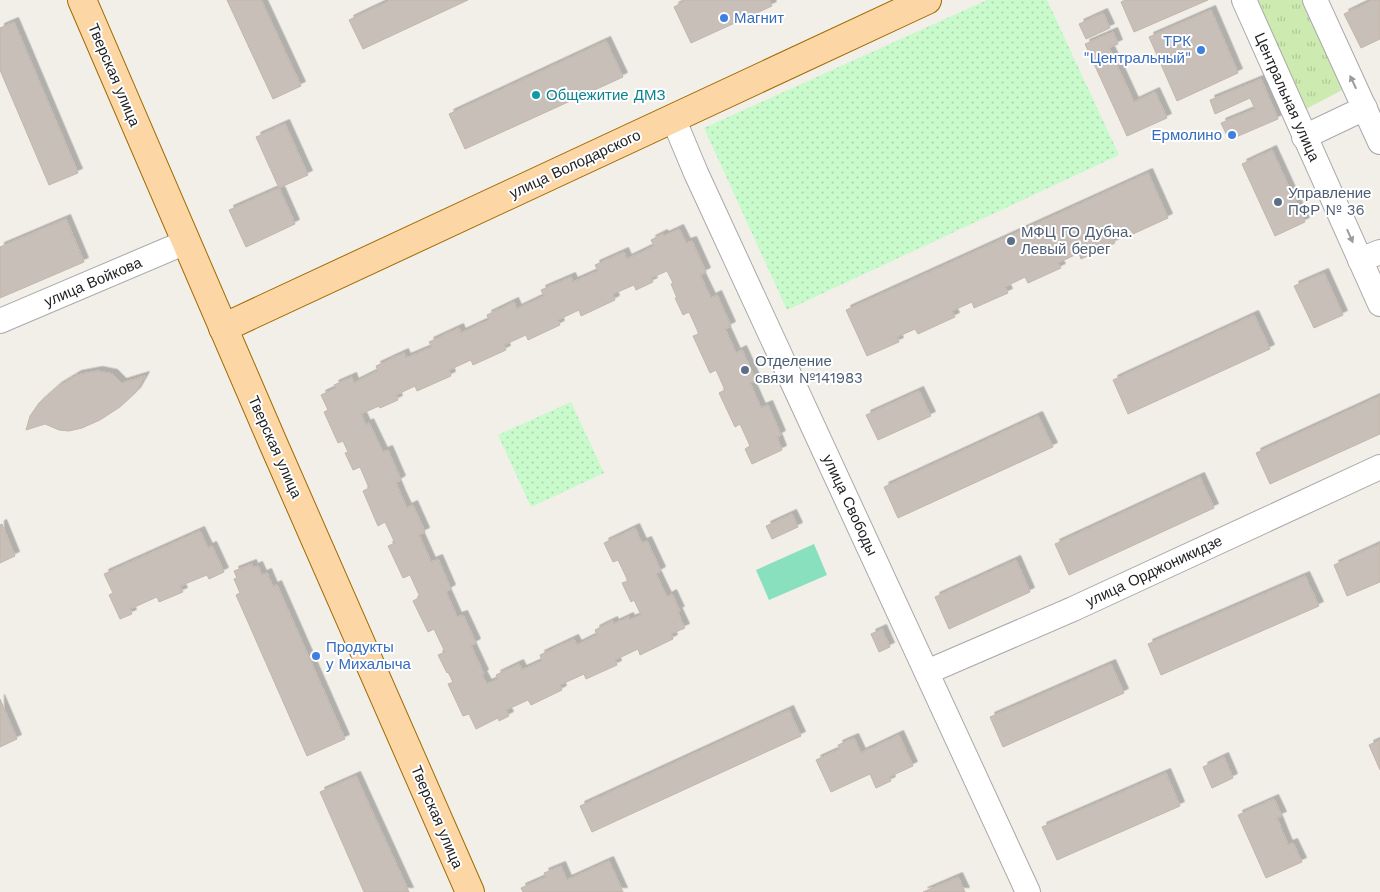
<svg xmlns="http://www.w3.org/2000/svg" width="1380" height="892" font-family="'Work Sans',sans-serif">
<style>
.grass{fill:url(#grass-tufts)}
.park{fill:url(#park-dots)}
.pitch{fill:#88e0be}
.building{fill:#c7bfb8;stroke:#c4b6ab;filter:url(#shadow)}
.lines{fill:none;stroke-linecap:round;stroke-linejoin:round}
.minor-casing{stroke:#a9a9a9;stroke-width:26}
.major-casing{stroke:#a06b00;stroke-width:30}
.minor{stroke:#fff;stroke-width:24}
.major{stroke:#fcd6a4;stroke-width:28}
.oneway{fill:#9c9c9c}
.shop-dot{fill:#3f7fe0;stroke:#fff;stroke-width:2}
.culture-dot{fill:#0f9aa8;stroke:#fff;stroke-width:2}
.service-dot{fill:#5c6f8a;stroke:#fff;stroke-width:2}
.labels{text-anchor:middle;stroke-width:4;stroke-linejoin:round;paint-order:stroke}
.shop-label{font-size:15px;fill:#366cbe;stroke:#fff;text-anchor:start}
.street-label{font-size:15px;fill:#222;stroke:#fff}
.culture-label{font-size:15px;fill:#0d838f;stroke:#fff;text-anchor:start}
.service-label{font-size:15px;fill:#4e5e75;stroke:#fff;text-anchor:start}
</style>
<defs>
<pattern id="grass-tufts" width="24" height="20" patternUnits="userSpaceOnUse" patternTransform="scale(1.25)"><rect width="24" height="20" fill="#cdebb0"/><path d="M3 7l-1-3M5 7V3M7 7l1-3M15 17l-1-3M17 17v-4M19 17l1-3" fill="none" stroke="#b0c997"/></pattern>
<pattern id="park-dots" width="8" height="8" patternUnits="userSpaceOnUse" patternTransform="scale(1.25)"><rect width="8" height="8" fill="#c8facc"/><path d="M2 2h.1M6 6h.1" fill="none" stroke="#acd6af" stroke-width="1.8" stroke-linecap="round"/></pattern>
<filter id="shadow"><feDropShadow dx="4.5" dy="-4.5" stdDeviation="0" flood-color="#0004"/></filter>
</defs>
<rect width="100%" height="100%" fill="#f2efe9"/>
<!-- grass -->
<path class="grass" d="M1253,0h55l38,88 -42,22z"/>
<!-- park -->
<g class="park">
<path d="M987,0h60l72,155 -332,155 -83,-182z"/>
<path d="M571,402l33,71 -73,34 -33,-72z"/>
</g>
<!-- pitch -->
<path class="pitch" d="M814,544l13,31 -58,25 -13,-30z"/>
<!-- building -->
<g class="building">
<path d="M227,0h34l40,86 -28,13z"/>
<path d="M391,0h77l-105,49 -14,-29z"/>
<path d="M682,0h87l3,6 -81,37 -17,-36 9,-5z"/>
<path d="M1125,0h83l-74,32 -13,-30z"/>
<path d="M1373,0h7v39l-19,9 -17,-34z"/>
<path d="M1211,10l27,63 -61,28 -28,-64z"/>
<path d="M1103,13l7,15 -24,11 -7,-15z"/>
<path d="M14,22l64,151 -29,12 -49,-115v-42z"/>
<path d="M1113,32l5,12 -9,4 25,54 21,-10 12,26 -40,18 -42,-92z"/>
<path d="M606,41l17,36 -158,72 -16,-35z"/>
<path d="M1261,79l17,40 -49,21 -8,-17 34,-14 -5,-11 -35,16 -5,-14z"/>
<path d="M285,124l23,51 -29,13 -23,-51z"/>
<path d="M1272,150l33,72 -30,14 -33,-72z"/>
<path d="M1148,173l20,45 -35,16 -3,-5 -18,8 3,6 -34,16 -2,-6 -21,10 3,5 -33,15 -3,-6 -20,10 3,6 -34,15 -2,-6 -20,9 3,6 -37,17 -3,-5 -18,8 2,5 -32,14 -21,-46z"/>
<path d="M279,188l16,36 -49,23 -17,-37z"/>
<path d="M66,219l18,43 -84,36v-51z"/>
<path d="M679,229l7,14 6,-2 14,31 -6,3 11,23 6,-3 14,31 -6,3 11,24 6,-3 14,31 -6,2 11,25 7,-3 13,30 -4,2 5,13 -30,14 -7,-15 5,-3 -10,-22 -5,3 -16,-34 6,-3 -9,-20 -6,3 -17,-37 6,-2 -10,-22 -6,3 -8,-17h2l-6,-14 2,-1 -6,-12 -16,7 2,4 -17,8 -2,-5 -21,9 2,6 -34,16 -2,-6 -21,10 2,5 -32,15 -2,-5 -22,10 2,5 -33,15 -2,-5 -22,10 2,6 -34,15 -2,-5 -19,9 2,5 -18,8 -1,-2 -18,8 5,11 3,-2 14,29 5,-2 13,30 -5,3 5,12 6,13 6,-3 12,27 -6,3 12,27 7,-3 13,30 -5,3 11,25 6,-2 13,28 -5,3 13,28 -2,1 5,9 11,-5 -2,-4 23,-11 3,6 20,-9 -2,-6 34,-16 3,6 20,-10 -2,-5 18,-9 1,3 15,-7 1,3 11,-5 -7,-15 -3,2 -9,-19 6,-2 -10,-21 -5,2 -9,-19 31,-15 7,15 5,-2 14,30 -5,3 11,23 5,-3 8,17h-3l8,17 -14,6 2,5 -33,16 -2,-6 -23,11 2,5 -31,14 -2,-5 -24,11 2,5 -31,15 -3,-5 -22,10 3,6 -10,5 -1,-3 -22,11 -7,-15 -6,2 -15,-32 5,-2 -5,-10 -1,1 -9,-18 7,-3 -11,-23 -6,3 -15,-31 7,-4 -10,-22 -7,3 -15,-32 7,-3 -10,-21 -7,4 -15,-35 6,-3 -9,-21 -7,3 -8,-17 3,-1 -5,-11 -5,2 -14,-31 4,-2 -7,-15 15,-7 -2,-3 18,-8 2,6 24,-12 -2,-5 28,-13 2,5 26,-11 -3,-5 30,-14 2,5 28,-13 -2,-5 27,-13 3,7 27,-13 -3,-6 30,-13 2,5 25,-11 -3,-6 29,-13 3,7 27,-13 -3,-6 12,-6 1,2z"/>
<path d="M1324,273l19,42 -29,13 -20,-42z"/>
<path d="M1254,315l16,34 -142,65 -15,-34z"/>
<path d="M98,371l15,3 9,9 23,-7 -9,16 -16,15 -20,13 -18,8 -13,3 -10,-1 -14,-6 -19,6 4,-14 9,-13 18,-16 20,-12z"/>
<path d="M919,391l12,25 -53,24 -12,-25z"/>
<path d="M1380,396v38l-110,50 -14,-31z"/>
<path d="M1038,416l15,31 -155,71 -14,-31z"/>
<path d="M1200,477l14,31 -145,67 -14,-31z"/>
<path d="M792,514l6,13 -26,12 -6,-13z"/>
<path d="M2,524l13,32 -15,7v-38z"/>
<path d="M200,531l8,17 4,-2 12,26 -15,7 -2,-4 -27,11 3,6 -24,10 -2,-5 -27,12 2,5 -12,5 -11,-24 4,-2 -9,-19z"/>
<path d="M1380,544v38l-33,14 -13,-31z"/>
<path d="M1016,560l14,32 -81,37 -14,-32z"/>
<path d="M252,564l1,4 5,-2 4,9 5,-2 6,14 4,-2 68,154 -38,17 -71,-161 4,-2 -6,-14 3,-1 -3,-7z"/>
<path d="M1305,576l14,30 -158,69 -13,-31z"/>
<path d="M882,629l8,18 -11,5 -8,-18z"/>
<path d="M1111,664l13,29 -121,54 -13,-30z"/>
<path d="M0,699l17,40 -17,8z"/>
<path d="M789,710l12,26 -209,96 -12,-26z"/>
<path d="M899,735l14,31 -24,11 2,4 -15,7 -6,-14 -39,18 -15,-32 24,-11 -2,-4 16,-7 7,15z"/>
<path d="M1380,740v30l-11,-25z"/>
<path d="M1224,757l9,21 -21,10 -9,-21z"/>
<path d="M1166,773l14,33 -123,54 -15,-33z"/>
<path d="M356,776l53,116h-45l-44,-100z"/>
<path d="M1274,799l8,17 -5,2 11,27 5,-2 9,19 -36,16 -28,-63z"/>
<path d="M609,861l14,31h-100l-2,-4 25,-11 -2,-4 17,-7 6,14z"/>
<path d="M958,877l7,15h-42z"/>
</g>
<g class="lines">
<!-- minor casing -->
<g class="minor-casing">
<g id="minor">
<path d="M1244,0l136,304"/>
<path d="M1315,0l65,142"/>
<path d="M673,118l23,55 332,719"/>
<path d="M1304,137l61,-29"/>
<path d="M1360,260l20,-8"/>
<path d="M0,321l186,-79"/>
<path d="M927,672l146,-63 307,-142"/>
</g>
</g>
<!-- major casing -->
<g class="major-casing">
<g id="major">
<path d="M82,0l191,443 197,449"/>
<path d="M223,328l704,-328"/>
</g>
</g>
<!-- minor -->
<use href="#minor" class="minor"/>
<!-- major -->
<use href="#major" class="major"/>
</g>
<!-- one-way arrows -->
<defs><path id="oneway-solid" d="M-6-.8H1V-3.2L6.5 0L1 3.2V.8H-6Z" transform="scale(1.25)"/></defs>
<g class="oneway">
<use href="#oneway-solid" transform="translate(1353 82) rotate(-115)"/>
<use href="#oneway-solid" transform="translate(1350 236) rotate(66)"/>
</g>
<!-- markers -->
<g class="shop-dot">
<circle cx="724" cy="18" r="5"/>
<circle cx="1201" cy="50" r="5"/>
<circle cx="1232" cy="135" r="5"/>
<circle cx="316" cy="656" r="5"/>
</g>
<circle class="culture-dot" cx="536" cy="95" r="5"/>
<g class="service-dot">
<circle cx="1278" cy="202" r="5"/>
<circle cx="1011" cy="241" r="5"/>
<circle cx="745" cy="370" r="5"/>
</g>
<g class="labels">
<!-- shop labels -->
<g class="shop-label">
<text x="734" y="23">Магнит</text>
<text x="1191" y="46" text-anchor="end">ТРК<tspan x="1191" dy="17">"Центральный"</tspan></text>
<text x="1222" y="140" text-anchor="end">Ермолино</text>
<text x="326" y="652">Продукты<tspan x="326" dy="17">у Михалыча</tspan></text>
</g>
<!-- street labels -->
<g class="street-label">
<text transform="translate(114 75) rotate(67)" y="5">Тверская улица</text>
<text transform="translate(1287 97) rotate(66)" y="5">Центральная улица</text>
<text transform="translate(575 164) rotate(-25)" y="5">улица Володарского</text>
<text transform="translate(93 282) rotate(-23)" y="5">улица Войкова</text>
<text transform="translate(275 447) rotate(66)" y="5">Тверская улица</text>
<text transform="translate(850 505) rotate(65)" y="5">улица Свободы</text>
<text transform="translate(1154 571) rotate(-25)" y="5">улица Орджоникидзе</text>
<text transform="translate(437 817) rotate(67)" y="5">Тверская улица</text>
</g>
<!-- culture labels -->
<g class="culture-label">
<text x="546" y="100">Общежитие ДМЗ</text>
</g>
<!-- service labels -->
<g class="service-label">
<text x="1288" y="198">Управление<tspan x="1288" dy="17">ПФР № 36</tspan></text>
<text x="1021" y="237">МФЦ ГО Дубна.<tspan x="1021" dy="17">Левый берег</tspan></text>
<text x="755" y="366">Отделение<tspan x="755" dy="17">связи №141983</tspan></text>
</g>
</g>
</svg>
